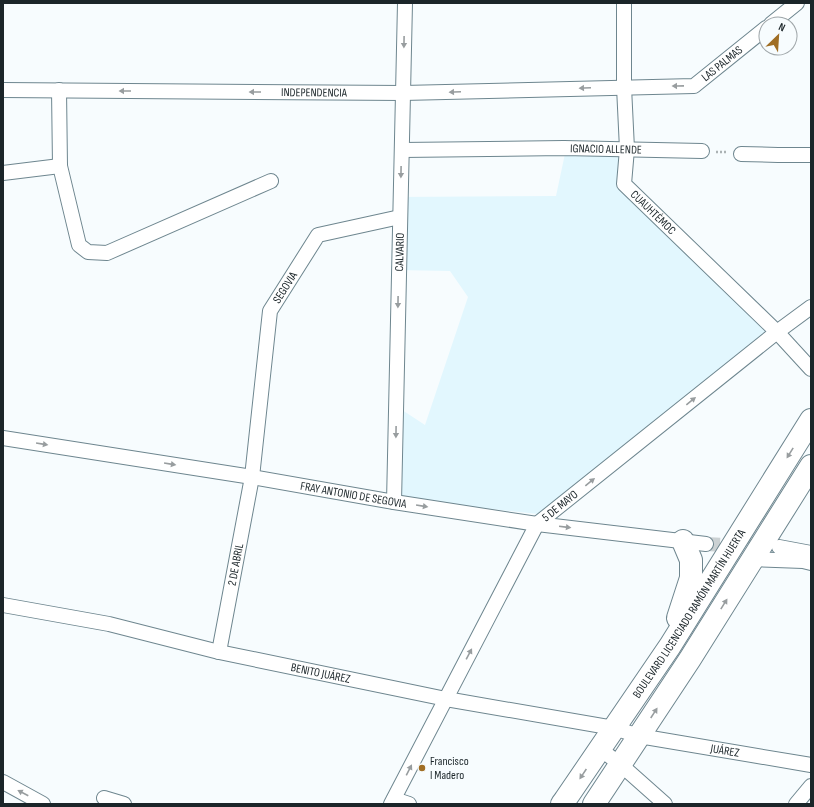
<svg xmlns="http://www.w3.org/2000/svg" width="814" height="807" font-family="'Sofia Sans Condensed',sans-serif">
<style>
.built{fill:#e2f7fe}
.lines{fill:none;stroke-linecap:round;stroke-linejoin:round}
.street-tunnel{stroke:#cbd1d3;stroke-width:14;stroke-dasharray:14 7;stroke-linecap:butt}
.street-casing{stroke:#6e868f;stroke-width:16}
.primary-casing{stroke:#6e868f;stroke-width:24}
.path{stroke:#abb2b4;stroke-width:2.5;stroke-dasharray:2 2;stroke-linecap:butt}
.street{stroke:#fff;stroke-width:14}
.primary{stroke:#fff;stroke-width:22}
.oneway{fill:#989d9f}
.poi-dot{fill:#a06e24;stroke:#f7fcfe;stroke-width:1.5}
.labels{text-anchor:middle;stroke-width:3;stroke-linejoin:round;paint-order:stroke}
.street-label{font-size:12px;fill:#1b2529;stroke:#f7fcfe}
.poi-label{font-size:12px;fill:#1b2529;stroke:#f7fcfe;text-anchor:start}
</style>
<rect width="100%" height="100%" fill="#f7fcfe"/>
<!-- built -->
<path class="built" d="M566,149h61l-5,35 153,147 -237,183 -142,-15v-93l29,19 43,-128 -18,-26 -54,-1v-73l160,-1z"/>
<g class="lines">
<!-- street-tunnel -->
<path class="street-tunnel" d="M706,544l61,3"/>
<!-- street casing -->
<g class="street-casing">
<g id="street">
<path id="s1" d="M624,3v84l3,62 -3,35 153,148 34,37"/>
<path d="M771,24l26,-21"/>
<path id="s2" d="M3,90l400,3 291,-7 72,-58"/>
<path d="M59,90l1,76 19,79 9,7 19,1 164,-72"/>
<path id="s3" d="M402,150l162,-2 138,3"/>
<path d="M741,154l37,1h33"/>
<path d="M3,173l57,-7"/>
<path id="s4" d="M3,438l249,39 142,25 143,22 169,20"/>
<path id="s5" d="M394,502l11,-499"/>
<path d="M779,547l32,6"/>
<path d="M752,559l51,2 8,2"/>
<path id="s6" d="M3,605l106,19 110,28 227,47 168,29 25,8 172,29"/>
<path id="s7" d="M219,652l33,-175 18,-166 48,-76 82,-18"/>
<path d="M600,749l20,15 45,40"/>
<path d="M3,782l40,22"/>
<path d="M104,798l20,6"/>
<path d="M394,799l15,5"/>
<path id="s8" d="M391,804l146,-280 240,-192 34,-25"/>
<path d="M796,804l15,-18"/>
</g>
</g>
<!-- primary casing -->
<g class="primary-casing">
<g id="primary">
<path d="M678,618l13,-40v-18l-8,-19"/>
<path id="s9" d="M562,804l3,-4 105,-154 141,-226"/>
<path d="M594,804l96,-145 121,-193"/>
</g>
</g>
<!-- path -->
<path class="path" d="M716,152h11"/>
<!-- street -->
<use href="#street" class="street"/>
<!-- primary -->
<use href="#primary" class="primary"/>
</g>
<!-- one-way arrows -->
<defs><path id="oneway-solid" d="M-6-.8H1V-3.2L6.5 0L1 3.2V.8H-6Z"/></defs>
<g class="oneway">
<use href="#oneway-solid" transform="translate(404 42) rotate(91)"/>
<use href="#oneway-solid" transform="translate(678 86) rotate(179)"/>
<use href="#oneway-solid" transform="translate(585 88) rotate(178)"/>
<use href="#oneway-solid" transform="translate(125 91) rotate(-180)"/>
<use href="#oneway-solid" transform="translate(255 92) rotate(-180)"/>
<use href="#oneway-solid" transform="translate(455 92) rotate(178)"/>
<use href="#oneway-solid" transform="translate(401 172) rotate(91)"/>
<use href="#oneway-solid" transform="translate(398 302) rotate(91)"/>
<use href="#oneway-solid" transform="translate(691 401) rotate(-39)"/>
<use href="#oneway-solid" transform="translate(396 432) rotate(91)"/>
<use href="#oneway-solid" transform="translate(42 444) rotate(9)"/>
<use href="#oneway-solid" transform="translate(790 453) rotate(122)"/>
<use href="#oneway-solid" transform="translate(170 464) rotate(9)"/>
<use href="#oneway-solid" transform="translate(590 482) rotate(-39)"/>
<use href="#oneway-solid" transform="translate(422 506) rotate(9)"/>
<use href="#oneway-solid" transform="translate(565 527) rotate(7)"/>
<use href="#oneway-solid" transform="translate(724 604) rotate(-58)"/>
<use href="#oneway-solid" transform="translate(469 654) rotate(-62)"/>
<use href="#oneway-solid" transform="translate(654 713) rotate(-57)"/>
<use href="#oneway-solid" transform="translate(409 770) rotate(-63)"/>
<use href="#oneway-solid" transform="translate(583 774) rotate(124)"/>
<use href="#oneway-solid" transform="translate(23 793) rotate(-152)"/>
</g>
<!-- markers -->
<circle class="poi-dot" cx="422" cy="768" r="4"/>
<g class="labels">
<!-- street labels -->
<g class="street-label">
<text dy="4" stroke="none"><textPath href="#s2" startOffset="727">LAS PALMAS</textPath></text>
<text dy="4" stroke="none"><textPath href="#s2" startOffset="311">INDEPENDENCIA</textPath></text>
<text dy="4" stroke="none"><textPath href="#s3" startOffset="204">IGNACIO ALLENDE</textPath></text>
<text dy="4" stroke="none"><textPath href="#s1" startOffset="222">CUAUHTÉMOC</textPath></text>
<text dy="4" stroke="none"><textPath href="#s5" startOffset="250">CALVARIO</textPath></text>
<text dy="4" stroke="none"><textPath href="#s7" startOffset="373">SEGOVIA</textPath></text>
<text dy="4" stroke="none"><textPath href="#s4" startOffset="355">FRAY ANTONIO DE SEGOVIA</textPath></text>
<text dy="4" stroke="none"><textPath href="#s8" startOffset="345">5 DE MAYO</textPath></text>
<text dy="4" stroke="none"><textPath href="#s7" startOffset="89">2 DE ABRIL</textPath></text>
<text dy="4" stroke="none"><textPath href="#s9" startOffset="229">BOULEVARD LICENCIADO RAMÓN MARTÍN HUERTA</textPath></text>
<text dy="4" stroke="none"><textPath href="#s6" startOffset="325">BENITO JUÁREZ</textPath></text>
<text dy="4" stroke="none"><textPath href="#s6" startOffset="737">JUÁREZ</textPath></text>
</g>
<!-- poi labels -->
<g class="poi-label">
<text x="430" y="765">Francisco<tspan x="430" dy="14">I Madero</tspan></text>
</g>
</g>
<!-- border -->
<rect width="814" height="807" fill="none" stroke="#1b2529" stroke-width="8"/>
<!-- north arrow -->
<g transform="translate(778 36) rotate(25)"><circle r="19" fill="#f7fcfe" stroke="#9fa6a9"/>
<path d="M0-3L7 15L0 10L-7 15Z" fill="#a06e24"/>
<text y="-6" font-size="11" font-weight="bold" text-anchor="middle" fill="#1b2529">N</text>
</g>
</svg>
